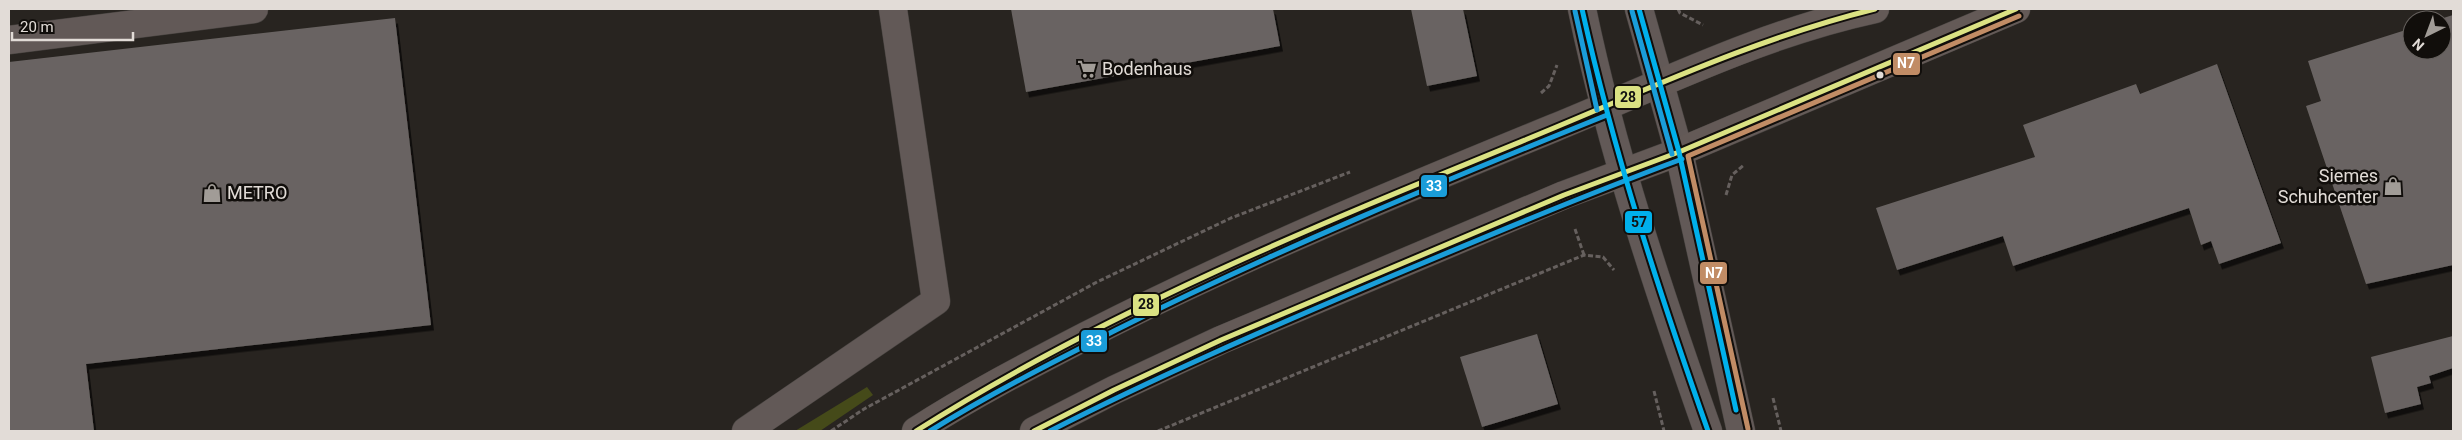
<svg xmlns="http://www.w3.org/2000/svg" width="2462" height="440" font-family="Roboto,sans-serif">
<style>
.green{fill:#454a19}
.building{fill:#696462;filter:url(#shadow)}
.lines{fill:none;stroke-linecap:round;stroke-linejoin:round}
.minor-casing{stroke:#45413e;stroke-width:29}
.major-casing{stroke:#45413e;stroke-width:29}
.path{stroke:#66605e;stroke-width:3;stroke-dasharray:5 2.5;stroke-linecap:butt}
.minor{stroke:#625957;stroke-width:28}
.major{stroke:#645a57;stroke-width:28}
.bus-1-casing{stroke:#110e0b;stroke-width:9}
.bus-2-casing{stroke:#110e0b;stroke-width:9}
.bus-3-casing{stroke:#110e0b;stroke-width:9}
.bus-4-casing{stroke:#110e0b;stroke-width:9}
.bus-1{stroke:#dbe283;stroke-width:5}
.bus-2{stroke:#1a9dd9;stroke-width:5}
.bus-3{stroke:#00b0eb;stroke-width:5}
.bus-4{stroke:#c18c65;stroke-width:5}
.bus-dot{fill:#e2dcd7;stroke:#110e0b;stroke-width:2}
.labels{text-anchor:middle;stroke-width:5;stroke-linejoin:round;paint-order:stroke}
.poi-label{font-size:18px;fill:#e2dcd7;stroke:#110e0b;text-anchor:start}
.line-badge{stroke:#110e0b;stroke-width:2}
.badge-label{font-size:14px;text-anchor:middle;font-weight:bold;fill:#fff}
.pale-badge-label{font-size:14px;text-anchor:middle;font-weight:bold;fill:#111}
</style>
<defs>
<filter id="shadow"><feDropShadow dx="3" dy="5.5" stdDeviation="0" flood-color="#0009"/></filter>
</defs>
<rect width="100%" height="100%" fill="#282420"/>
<!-- green -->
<path class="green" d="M867,387l6,8 -53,36h-25z"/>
<!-- building -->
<g class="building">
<path d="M1011,9h262l7,37 -254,46z"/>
<path d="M1411,9h52l14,67 -50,10z"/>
<path d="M2453,15v250l-87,19 -60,-178 15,-5 -13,-40 104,-33v22h30v-30h-5z"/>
<path d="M395,18l36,307 -345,39 8,67h-85v-369z"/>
<path d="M2217,64l64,179 -62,21 -8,-23 -10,4 -12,-37 -176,58 -10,-30 -106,34 -21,-62 159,-51 -12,-32 113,-41 4,10z"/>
<path d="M1537,334l21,70 -76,23 -22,-70z"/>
<path d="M2453,336v32l-24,8 2,7 -14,4 4,17 -36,9 -14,-56z"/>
</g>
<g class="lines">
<!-- minor casing -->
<g class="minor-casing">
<g id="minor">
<path d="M1582,9c30,144 77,283 126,422"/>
<path d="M1639,9l40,143 62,279"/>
<path d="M9,40l245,-31"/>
<path d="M746,431l190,-130 -43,-292"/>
</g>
</g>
<!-- major casing -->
<g class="major-casing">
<g id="major">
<path d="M916,431c54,-35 112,-65 170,-95 152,-78 309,-143 468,-208 105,-43 209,-95 321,-119"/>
<path d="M1034,431l80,-41 107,-50 343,-145 115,-43 337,-143"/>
</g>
</g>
<!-- path -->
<g class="path">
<path d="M1678,9l2,4 23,12"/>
<path d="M1541,93l8,-7 8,-21"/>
<path d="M1726,195l6,-20 12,-10"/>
<path d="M1575,229l9,26"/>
<path d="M1654,391l10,40"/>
<path d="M1773,398l8,33"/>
<path d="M831,431l33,-22 233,-127 134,-64 119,-46"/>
<path d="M1158,431l426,-176 19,2 11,13"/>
</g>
<!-- minor -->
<use href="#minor" class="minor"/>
<!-- major -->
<use href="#major" class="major"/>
<!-- bus-1 casing -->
<g class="bus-1-casing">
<g id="bus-1">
<path d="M916,431c190,-120 401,-206 609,-291 115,-47 228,-101 350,-131"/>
<path d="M1034,431l80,-41 107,-50 343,-145 115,-43 337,-143"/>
</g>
</g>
<!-- bus-2 casing -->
<g class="bus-2-casing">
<g id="bus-2">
<path d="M1575,11l22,99"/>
<path d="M1632,11l40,143"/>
<path d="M930,431c60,-37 123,-69 186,-101 160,-80 325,-148 491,-215"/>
<path d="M1050,431c108,-55 219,-103 330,-150 100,-42 200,-84 302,-122"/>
</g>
</g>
<!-- bus-3 casing -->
<g class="bus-3-casing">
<g id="bus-3">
<path d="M1582,9c32,144 77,283 126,422"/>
<path d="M1639,9l40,143 57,258"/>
</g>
</g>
<!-- bus-4 casing -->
<g class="bus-4-casing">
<path id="bus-4" d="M1748,429l-60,-273 331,-140"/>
</g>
<!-- bus-1 -->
<use href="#bus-1" class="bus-1"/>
<!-- bus-2 -->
<use href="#bus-2" class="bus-2"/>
<!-- bus-3 -->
<use href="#bus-3" class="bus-3"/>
<!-- bus-4 -->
<use href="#bus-4" class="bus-4"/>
</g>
<!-- icons -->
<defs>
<g id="supermarket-bare" transform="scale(1.5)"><path d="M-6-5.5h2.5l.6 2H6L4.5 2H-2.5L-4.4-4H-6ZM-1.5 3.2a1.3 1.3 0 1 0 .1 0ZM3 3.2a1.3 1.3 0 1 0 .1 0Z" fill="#a19c97" stroke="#110e0b" stroke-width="2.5" paint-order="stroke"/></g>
<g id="shop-bare" transform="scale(1.5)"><path d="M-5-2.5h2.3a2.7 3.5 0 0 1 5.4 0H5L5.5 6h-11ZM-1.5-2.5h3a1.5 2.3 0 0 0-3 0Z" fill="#a19c97" stroke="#110e0b" stroke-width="2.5" paint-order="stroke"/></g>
</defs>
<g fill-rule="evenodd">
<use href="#supermarket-bare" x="1087" y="69"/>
<use href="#shop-bare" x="2393" y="186"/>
<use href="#shop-bare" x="212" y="193"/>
</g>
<!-- markers -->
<circle class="bus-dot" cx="1880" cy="75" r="4.5"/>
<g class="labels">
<!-- poi labels -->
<g class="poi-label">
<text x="1102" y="75">Bodenhaus</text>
<text x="2378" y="182" text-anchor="end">Siemes<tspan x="2378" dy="21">Schuhcenter</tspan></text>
<text x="227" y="199">METRO</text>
</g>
</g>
<g class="line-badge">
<rect x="1892" y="52" width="29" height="24" rx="5" fill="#c18c65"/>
<rect x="1614" y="85" width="28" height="24" rx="5" fill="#dbe283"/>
<rect x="1420" y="174" width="28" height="24" rx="5" fill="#1a9dd9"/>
<rect x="1624" y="210" width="29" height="24" rx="5" fill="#00b0eb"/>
<rect x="1699" y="261" width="29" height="24" rx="5" fill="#c18c65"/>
<rect x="1132" y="293" width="28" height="24" rx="5" fill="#dbe283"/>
<rect x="1080" y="329" width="28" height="24" rx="5" fill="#1a9dd9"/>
</g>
<g class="badge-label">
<text x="1906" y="68">N7</text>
<text x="1434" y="191">33</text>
<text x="1714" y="278">N7</text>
<text x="1094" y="346">33</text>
</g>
<g class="pale-badge-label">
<text x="1628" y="102">28</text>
<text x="1639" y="227">57</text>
<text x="1146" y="309">28</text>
</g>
<!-- border -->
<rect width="2462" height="440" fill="none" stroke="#e2dcd7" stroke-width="20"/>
<!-- north arrow -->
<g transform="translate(2427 35) rotate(222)"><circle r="24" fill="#110e0b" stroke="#65605d"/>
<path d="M0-4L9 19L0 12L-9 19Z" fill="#a19c97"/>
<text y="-8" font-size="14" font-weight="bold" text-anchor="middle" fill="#e2dcd7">N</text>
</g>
<!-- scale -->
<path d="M12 32v8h121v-8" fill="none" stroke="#e2dcd7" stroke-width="2.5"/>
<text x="20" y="32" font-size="15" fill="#e2dcd7" stroke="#110e0b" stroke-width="4" paint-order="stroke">20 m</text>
</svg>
